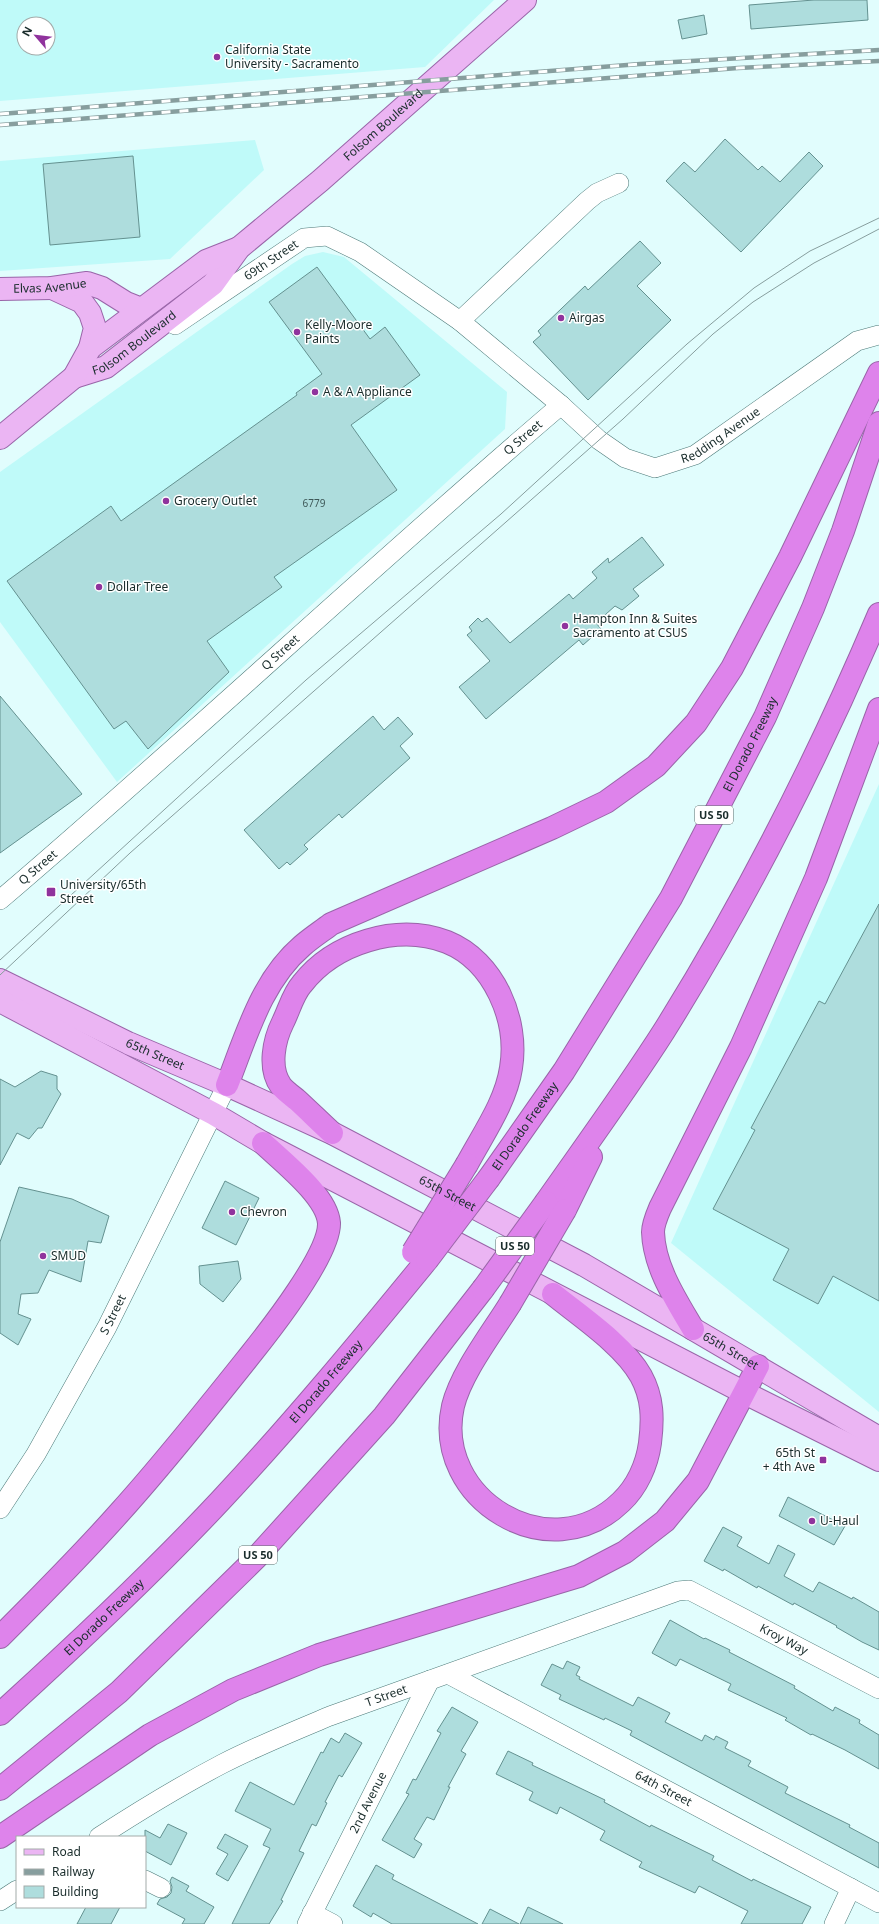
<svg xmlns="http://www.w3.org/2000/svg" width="879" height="1924" font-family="'Noto Sans',sans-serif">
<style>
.built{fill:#bffaf9;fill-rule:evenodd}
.building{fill:#aedddd;stroke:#649190}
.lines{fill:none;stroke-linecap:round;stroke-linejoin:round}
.minor-casing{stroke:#4c7978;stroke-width:20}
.major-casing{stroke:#9965a8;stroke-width:24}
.highway-casing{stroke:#9965a8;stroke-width:24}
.minor{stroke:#fff;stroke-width:19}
.major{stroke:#ebb5f3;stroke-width:22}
.highway{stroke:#de83eb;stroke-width:22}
.tram{stroke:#879e9e;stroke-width:1}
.rail-casing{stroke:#879e9e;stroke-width:4.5}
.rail{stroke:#fff;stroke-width:3;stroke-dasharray:9;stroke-linecap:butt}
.highway-bridge-casing{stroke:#9965a8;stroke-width:24;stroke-linecap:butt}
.highway-bridge{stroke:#de83eb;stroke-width:22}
.poi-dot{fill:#90339d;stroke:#fff;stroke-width:1.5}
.labels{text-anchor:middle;stroke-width:3;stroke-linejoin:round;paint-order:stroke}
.number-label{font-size:10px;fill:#3e5858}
.shield{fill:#fff;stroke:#5e6b6b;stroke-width:1}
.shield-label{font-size:11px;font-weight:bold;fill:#192c2b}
.poi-label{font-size:12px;fill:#192c2b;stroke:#fff;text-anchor:start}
.street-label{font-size:12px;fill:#192c2b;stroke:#fff}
</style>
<rect width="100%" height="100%" fill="#e1fdfd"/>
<!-- built -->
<g class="built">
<path d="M0,0h494l-69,67 -425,34zM24,24h24v24h-24z"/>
<path d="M255,140l9,30 -94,89 -170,12v-110z"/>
<path d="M323,252l21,5 163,135 -2,37 -388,353 -117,-160v-150l292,-208 13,-8z"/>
<path d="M879,784v628l-208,-169z"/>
</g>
<!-- building -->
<g class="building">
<path d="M814,0h53l1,20 -117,9 -2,-24z"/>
<path d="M704,15l3,19 -25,5 -4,-19z"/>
<path d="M725,139l33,31 4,-4 18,16 29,-30 14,14 -82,86 -75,-71 18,-19 11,10z"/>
<path d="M133,156l7,81 -90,8 -7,-81z"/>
<path d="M640,241l21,22 -24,23 34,34 -83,80 -55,-58 8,-7 -3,-4 47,-45 3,4z"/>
<path d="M317,267l53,72 15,-12 35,48 -69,50 46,65 -123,87 8,10 -75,54 22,31 -81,77 -22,-28 -12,8 -107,-148 104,-75 10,15 176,-126 -1,-2 26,-19 -53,-72z"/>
<path d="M642,537l22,28 -31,24 6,7 -17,14 -7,-4 -19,17 5,6 -18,16 -4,-5 -93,79 -27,-32 31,-26 -23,-26 5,-4 -3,-4 9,-9 4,4 5,-4 23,25 59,-49 4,5 24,-21 -5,-6 16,-14 1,5z"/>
<path d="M0,696l82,98 -82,59z"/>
<path d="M373,716l11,14 14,-13 15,17 -13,12 10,12 -68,60 -3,-4 -35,31 4,4 -18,16 -3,-3 -8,7 -35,-39z"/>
<path d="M879,904v397l-46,-25 -15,28 -45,-24 16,-31 -76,-40 42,-79 -4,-2 68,-127 6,3z"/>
<path d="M41,1071l16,5v13l4,5 -19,34h-4l-9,11 -12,-6 -17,32v-86l15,8z"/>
<path d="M225,1181l34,17 -23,47 -34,-17z"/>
<path d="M19,1187l53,12 37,17 -8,27 -13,-2 -7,41 -32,-12 -11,23 -17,1 -3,20 13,5 -13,26 -18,-12v-91z"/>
<path d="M238,1261l3,18 -18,23 -23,-18 -1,-18z"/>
<path d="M788,1497l57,29 -11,19 -55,-29z"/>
<path d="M723,1527l19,10 -5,9 32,18 9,-19 17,9 -11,22 29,16 6,-10 33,17 1,-2 26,15v38l-17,-8 -26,-15 1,-1 -43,-23 -1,2 -35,-19 -1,2 -33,-19 -1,2 -19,-10z"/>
<path d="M670,1620l34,19 1,-1 25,12 -1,2 66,34 -1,2 39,23 2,-4 25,13 -1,3 20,12v34l-34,-19 -33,-16 -1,1 -26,-15 2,-2 -59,-28 3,-6 -51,-25 -4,7 -24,-13z"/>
<path d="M567,1661l13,6 -4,8 4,2 -1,2 54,27 5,-9 32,16 -5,9 37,19 3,-6 9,5 2,-4 12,6 -3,6 26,13 -3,5 40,21 -3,6 65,32 -1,2 30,16v25l-249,-133 2,-4 -27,-13 -1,2 -45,-21 2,-4 -20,-10 11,-21 11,5z"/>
<path d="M452,1707l26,15 -17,29 5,3 -18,33h2l-16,33 -7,-3 -13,22 8,5 -8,14 -32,-18 27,-46 -3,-1 7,-14 3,1 25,-47 -4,-2z"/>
<path d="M345,1733l17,10 -20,34 -3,-2 -14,27 2,1 -11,23 -4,-2 -13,27 5,2 -23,47 2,1 -14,23h-37l38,-76 -7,-3 8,-16 -36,-18 15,-29 44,23 27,-53 2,1 8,-15 8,5z"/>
<path d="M508,1751l25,12 -1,2 73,35 -1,2 46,25 1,-2 63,31 -2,4 40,21 1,-2 58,28 -9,17h-61l7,-13 -49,-25 -4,7 -56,-26 3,-5 -42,-22 5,-9 -45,-24 -3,7 -28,-14 4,-8 -37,-18z"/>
<path d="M168,1824l19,9 -16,32 -26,-14v-21l15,8z"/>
<path d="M225,1834l23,12 -20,35 -12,-7 12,-20 -11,-6z"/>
<path d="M376,1865l18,10 -2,4 86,45h-86l-19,-11 -2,4 -18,-11z"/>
<path d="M172,1877l17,9 -3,5 28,16 -10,17h-22l3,-5 -28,-15 3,-5 7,-2 4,-4 1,-6 -2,-6z"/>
<path d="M86,1907h34l-9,17h-34z"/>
<path d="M528,1907l35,17h-43z"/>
<path d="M490,1909l29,15h-37z"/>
</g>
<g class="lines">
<!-- minor casing -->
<g class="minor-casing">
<g id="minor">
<path d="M460,321l127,-120 10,-8 22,-10"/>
<path id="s1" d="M175,325l129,-87 23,-2 33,16 100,69 101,84 38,35 26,18 30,10 40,-13 162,-114 22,-6"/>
<path id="s2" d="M0,900c190,-162 371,-333 561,-495"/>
<path id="s3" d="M0,1509l36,-55 71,-127 120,-242"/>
<path id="s4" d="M448,1674l431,229"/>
<path id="s5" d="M99,1837c40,-26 81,-51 123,-73 35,-18 72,-33 108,-48l348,-125 11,-1 190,99"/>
<path d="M145,1880l16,8"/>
<path d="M0,1901l17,-11"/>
<path d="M312,1913l21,11"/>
<path id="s6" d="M307,1924l123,-244"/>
<path d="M834,1924l17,-36"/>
</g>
</g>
<!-- major casing -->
<g class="major-casing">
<g id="major">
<path d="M52,288l30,14 8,11 5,15 -5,20"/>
<path id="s7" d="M0,289l52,-1 35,-5 15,5 24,15 15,6"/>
<path id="s8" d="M74,377l32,-10 107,-83 26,-36 81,-67 205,-181"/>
<path d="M0,438l74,-61 16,-29 116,-87 33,-13"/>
<path id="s9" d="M0,980l128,63 99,42 105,48 252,132 295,173"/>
<path d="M0,1001l214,113 49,29 482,250 134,67"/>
</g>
</g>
<!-- highway casing -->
<g class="highway-casing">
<g id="highway">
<path d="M227,1085c19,-48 34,-104 75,-139 9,-8 20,-15 29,-22l221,-96 54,-26 50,-36 40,-43 36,-55 58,-111 89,-184"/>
<path d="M332,1133c-12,-11 -23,-22 -35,-33 -5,-4 -12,-9 -16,-14 -13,-18 -7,-46 2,-64 6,-12 10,-28 19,-38 32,-41 95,-61 145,-42 47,19 72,78 64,126 -5,34 -28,66 -44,96"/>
<path id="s10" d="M489,1178l75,-107 107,-173 94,-181 48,-109 30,-77 36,-108"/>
<path d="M546,1202c40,-57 81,-113 118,-171 83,-133 154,-273 215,-417"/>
<path d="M565,1210l26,-53"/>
<path d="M510,1304c-18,29 -49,69 -57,102 -21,93 97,165 168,96 16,-15 26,-37 29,-59 3,-24 3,-45 -9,-67 -17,-31 -61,-60 -88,-82"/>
<path d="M693,1329c-17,-29 -39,-62 -40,-97 0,-7 4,-17 7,-24l81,-161 75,-169 63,-169"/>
<path d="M0,1637c41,-41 82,-82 120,-125 46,-51 88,-104 131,-158 20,-25 79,-100 78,-131 -2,-27 -46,-61 -66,-80"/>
<path id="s11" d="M0,1714c76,-69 151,-139 221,-214 72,-77 139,-158 206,-240"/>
<path d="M0,1789l119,-97 137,-134 128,-142 99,-127"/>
<path d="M0,1837l150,-102 83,-45 86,-35 260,-79 46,-24 40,-31 33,-40 60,-115"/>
</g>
</g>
<!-- minor -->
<use href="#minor" class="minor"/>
<!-- major -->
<use href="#major" class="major"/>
<!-- highway -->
<use href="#highway" class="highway"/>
<!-- tram -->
<g class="tram">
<path d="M0,960l306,-280 195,-166 186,-170 67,-56 56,-37 69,-33"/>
<path d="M0,975l130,-122 493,-434 90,-85 40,-32 61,-39 65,-34"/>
</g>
<!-- rail casing -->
<g class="rail-casing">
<g id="rail">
<path d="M0,114l640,-50 239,-14"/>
<path d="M0,125l738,-57 141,-7"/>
</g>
</g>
<!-- rail -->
<use href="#rail" class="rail"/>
<!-- highway-bridge casing -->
<g class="highway-bridge-casing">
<g id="highway-bridge">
<path d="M413,1252l54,-88"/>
<path d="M427,1260l62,-82"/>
<path d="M483,1289l63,-87"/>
<path d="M510,1304l55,-94"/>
</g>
</g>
<!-- highway-bridge -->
<use href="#highway-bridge" class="highway-bridge"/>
</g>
<!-- markers -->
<g class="poi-dot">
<circle cx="217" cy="57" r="4"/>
<circle cx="561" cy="318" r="4"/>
<circle cx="297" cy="332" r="4"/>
<circle cx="315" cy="392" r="4"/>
<circle cx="166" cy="501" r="4"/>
<circle cx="99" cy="587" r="4"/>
<circle cx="565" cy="626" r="4"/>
<rect x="46" y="887" width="10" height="10" rx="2"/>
<circle cx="232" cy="1212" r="4"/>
<circle cx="43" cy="1256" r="4"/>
<rect x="819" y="1456" width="8" height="8" rx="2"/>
<circle cx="812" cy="1521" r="4"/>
</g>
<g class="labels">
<!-- number labels -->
<g class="number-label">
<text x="314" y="507">6779</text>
</g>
<!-- shield labels -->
<g class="shield">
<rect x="695" y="806" width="38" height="18" rx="3"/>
<rect x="496" y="1237" width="38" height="18" rx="3"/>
<rect x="239" y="1546" width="38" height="18" rx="3"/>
</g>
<g class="shield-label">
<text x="714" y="819">US 50</text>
<text x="515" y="1250">US 50</text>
<text x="258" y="1559">US 50</text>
</g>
<!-- poi labels -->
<g class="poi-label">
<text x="225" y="54">California State<tspan x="225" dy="14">University - Sacramento</tspan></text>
<text x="569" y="322">Airgas</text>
<text x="305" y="329">Kelly-Moore<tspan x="305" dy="14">Paints</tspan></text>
<text x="323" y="396">A &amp; A Appliance</text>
<text x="174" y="505">Grocery Outlet</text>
<text x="107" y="591">Dollar Tree</text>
<text x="573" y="623">Hampton Inn &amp; Suites<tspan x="573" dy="14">Sacramento at CSUS</tspan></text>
<text x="60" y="889">University/65th<tspan x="60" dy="14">Street</tspan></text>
<text x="240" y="1216">Chevron</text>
<text x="51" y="1260">SMUD</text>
<text x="815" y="1457" text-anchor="end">65th St<tspan x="815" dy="14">+ 4th Ave</tspan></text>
<text x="820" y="1525">U-Haul</text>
</g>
<!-- street labels -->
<g class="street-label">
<text dy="4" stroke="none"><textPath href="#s8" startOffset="403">Folsom Boulevard</textPath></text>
<text dy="4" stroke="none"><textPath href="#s1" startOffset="116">69th Street</textPath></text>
<text dy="4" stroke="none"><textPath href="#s7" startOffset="50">Elvas Avenue</textPath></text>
<text dy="4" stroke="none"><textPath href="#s8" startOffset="70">Folsom Boulevard</textPath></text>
<text dy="4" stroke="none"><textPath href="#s1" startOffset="657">Redding Avenue</textPath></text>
<text dy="4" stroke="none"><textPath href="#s2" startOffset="698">Q Street</textPath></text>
<text dy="4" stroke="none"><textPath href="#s2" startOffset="374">Q Street</textPath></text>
<text dy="4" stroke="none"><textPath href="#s10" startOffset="507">El Dorado Freeway</textPath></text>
<text dy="4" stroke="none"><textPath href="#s2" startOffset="50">Q Street</textPath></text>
<text dy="4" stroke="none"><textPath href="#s9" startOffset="172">65th Street</textPath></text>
<text dy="4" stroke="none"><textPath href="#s10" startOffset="63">El Dorado Freeway</textPath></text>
<text dy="4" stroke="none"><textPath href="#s9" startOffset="496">65th Street</textPath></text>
<text dy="4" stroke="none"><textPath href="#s3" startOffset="225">S Street</textPath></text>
<text dy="4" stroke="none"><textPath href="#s9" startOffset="820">65th Street</textPath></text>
<text dy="4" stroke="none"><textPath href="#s11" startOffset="466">El Dorado Freeway</textPath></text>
<text dy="4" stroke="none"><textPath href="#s11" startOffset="142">El Dorado Freeway</textPath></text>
<text dy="4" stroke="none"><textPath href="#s5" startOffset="749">Kroy Way</textPath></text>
<text dy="4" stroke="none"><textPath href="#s5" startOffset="321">T Street</textPath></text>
<text dy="4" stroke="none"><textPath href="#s4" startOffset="244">64th Street</textPath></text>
<text dy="4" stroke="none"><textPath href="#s6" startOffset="136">2nd Avenue</textPath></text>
</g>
</g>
<!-- legend -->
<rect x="16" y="1836" width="130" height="72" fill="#ffffff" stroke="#a3abaa"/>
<rect x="24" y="1849" width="20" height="6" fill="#ebb5f3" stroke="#a3abaa"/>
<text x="52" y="1856" font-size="12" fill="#192c2b">Road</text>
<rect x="24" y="1869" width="20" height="6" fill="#879e9e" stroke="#a3abaa"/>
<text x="52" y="1876" font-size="12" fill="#192c2b">Railway</text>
<rect x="24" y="1886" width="20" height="12" fill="#aedddd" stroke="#a3abaa"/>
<text x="52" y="1896" font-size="12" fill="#192c2b">Building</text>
<!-- north arrow -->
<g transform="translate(36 36) rotate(298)"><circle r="19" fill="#ffffff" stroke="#a3abaa"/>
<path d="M0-3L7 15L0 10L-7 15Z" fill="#90339d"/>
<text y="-6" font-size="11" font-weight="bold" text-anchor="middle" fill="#192c2b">N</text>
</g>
</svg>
